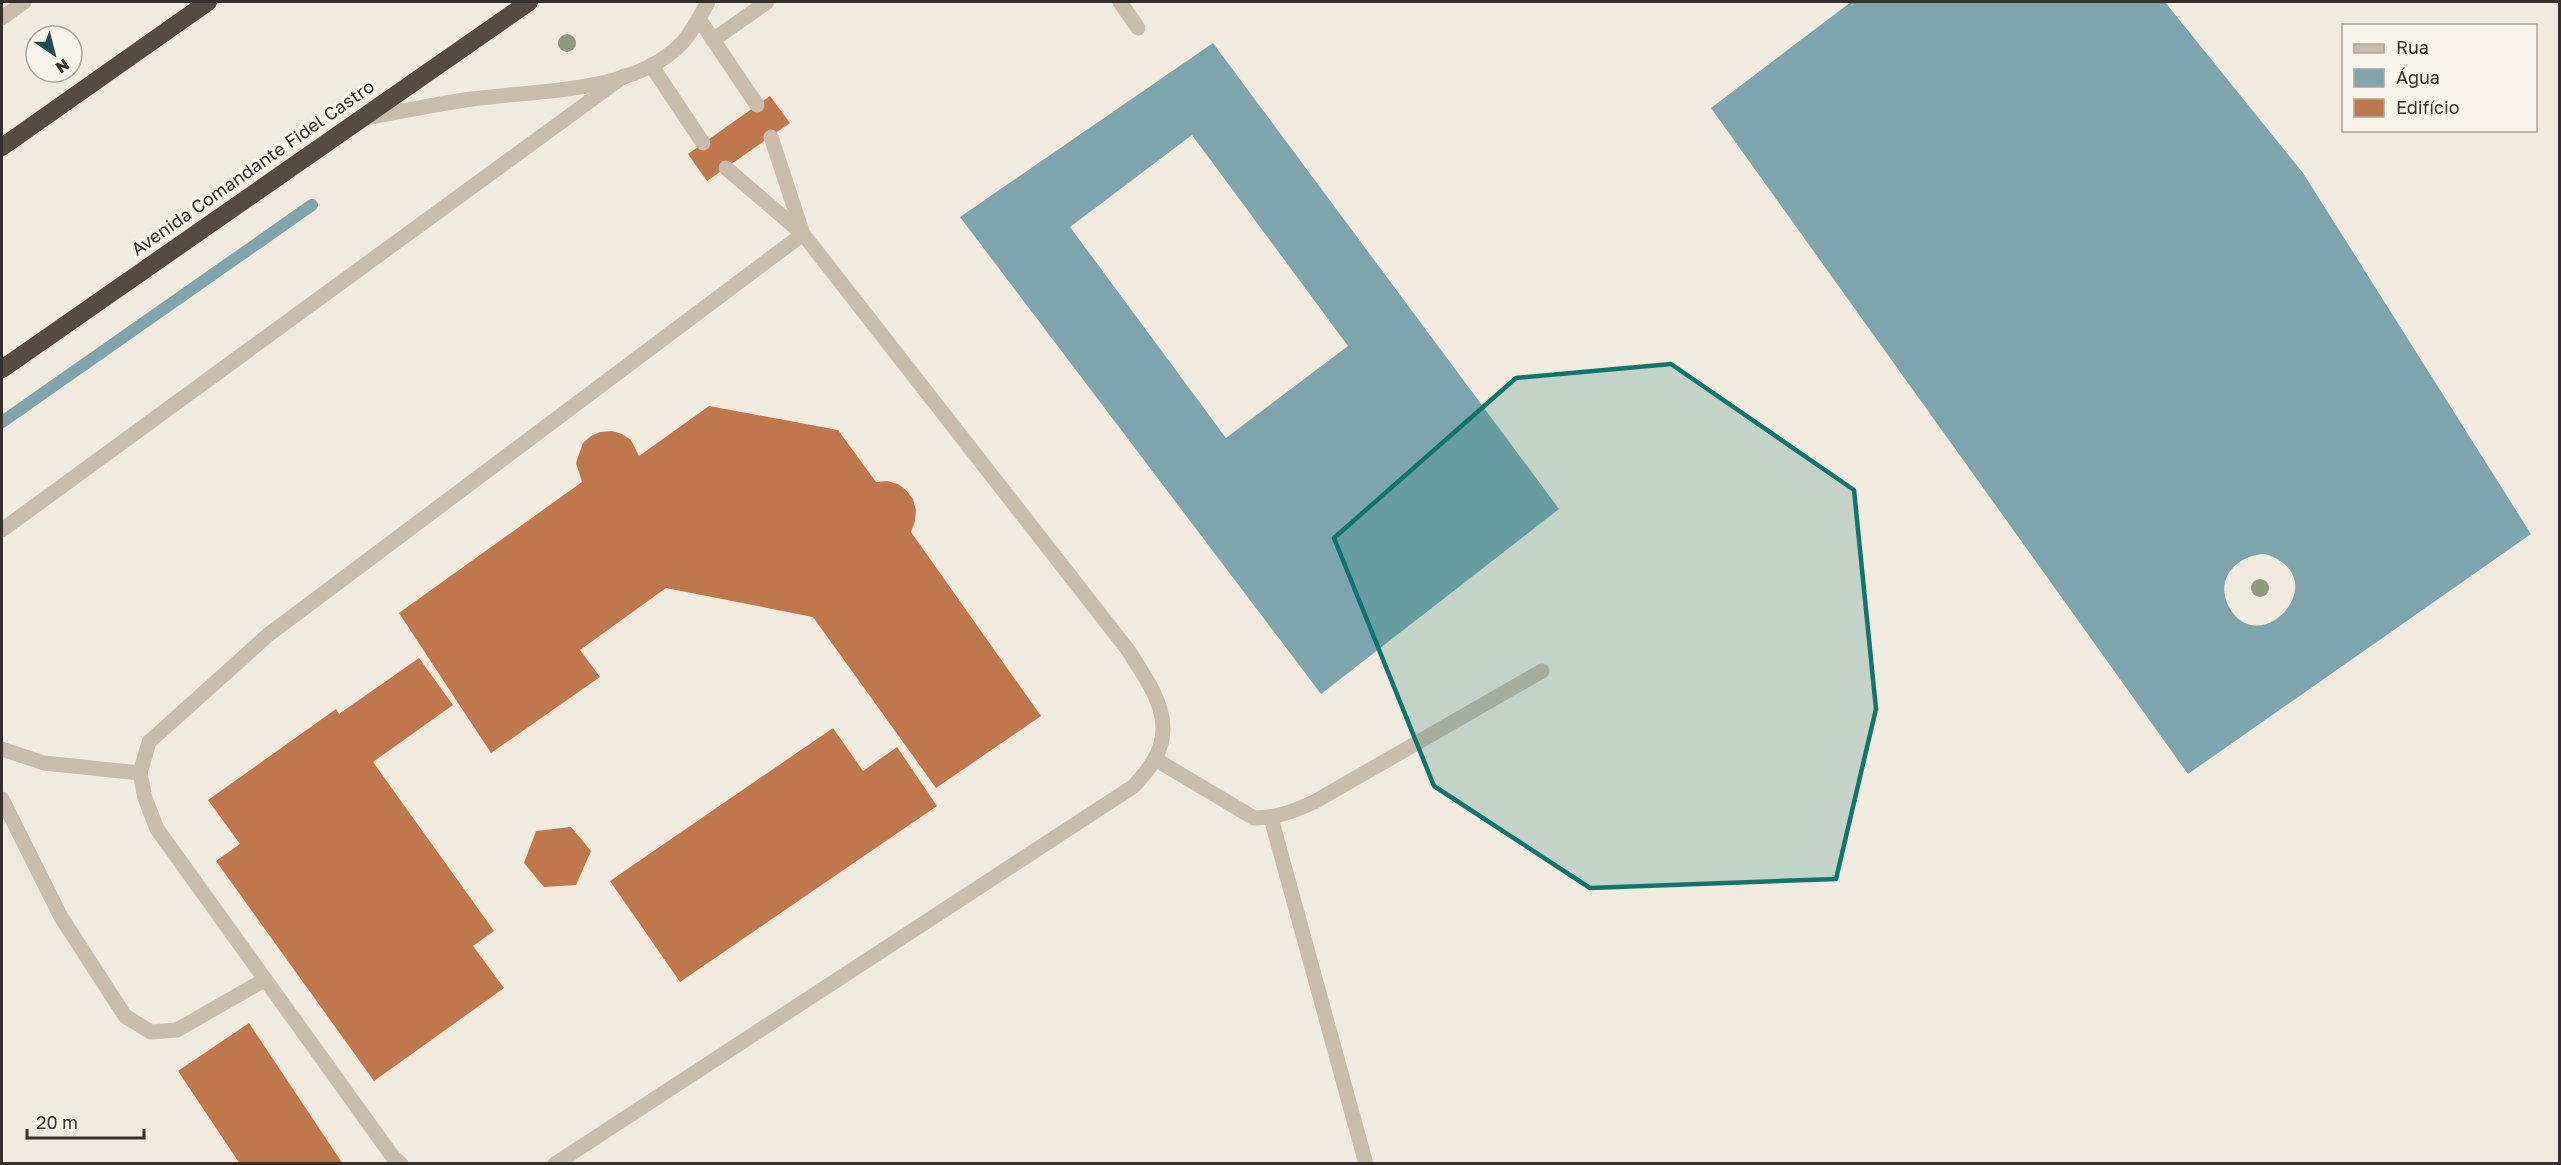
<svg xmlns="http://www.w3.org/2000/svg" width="2561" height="1165" font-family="'Golos Text',sans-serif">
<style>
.water{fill:#7ea5ad;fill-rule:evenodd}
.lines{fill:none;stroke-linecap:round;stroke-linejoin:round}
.stream{stroke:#7ea5ad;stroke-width:12}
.building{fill:#c1774c}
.service{stroke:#c9bcaa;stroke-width:15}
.minor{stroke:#c9bcaa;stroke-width:15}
.motorway{stroke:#574a41;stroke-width:18}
.tree{fill:#90987d}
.marked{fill:#0f766e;fill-opacity:0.2;stroke:#0f766e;stroke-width:4.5;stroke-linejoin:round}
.labels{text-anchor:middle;stroke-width:6;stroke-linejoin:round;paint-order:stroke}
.street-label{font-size:18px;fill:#372f29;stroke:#f9f4ea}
</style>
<rect width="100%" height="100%" fill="#f1eade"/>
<!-- water -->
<g class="water">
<path d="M1851,2h314l138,171 228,361 -343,240 -477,-666zM2265,554c73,23 -5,109 -36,53 -15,-28 8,-52 36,-53z"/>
<path d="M1213,43l346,466 -238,185 -361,-477zM1192,135l156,211 -122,92 -156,-211z"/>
</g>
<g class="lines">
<!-- stream -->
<path class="stream" d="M2,422l310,-217"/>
</g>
<!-- building -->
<g class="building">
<path d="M770,96l20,27 -83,58 -19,-27z"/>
<path d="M709,406l129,24 38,52 11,-1 11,3 8,6 7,9 3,11 -1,11 -4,11 130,184 -105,72 -123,-171 -147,-29 -86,62 20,27 -109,76 -92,-140 183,-131 -6,-19 7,-20 8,-7 9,-4 12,-1 10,3 9,6 8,16z"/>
<path d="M419,658l34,47 -80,57 121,169 -21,15 31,42 -130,93 -158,-220 24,-17 -32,-44 128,-91 3,5z"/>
<path d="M833,728l30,43 34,-24 40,59 -257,176 -70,-101z"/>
<path d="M571,827l20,24 -15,34 -32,2 -20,-24 12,-32z"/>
<path d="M249,1023l94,141h-103l-62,-93z"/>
</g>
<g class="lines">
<!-- service -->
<g class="service">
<path d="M1120,2l18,26"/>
<path d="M699,19l58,86"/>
<path d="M713,40l54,-38"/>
<path d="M651,65l52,78"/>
<path d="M364,118c36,-6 72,-14 108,-19 64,-9 160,-5 209,-55 11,-12 19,-28 27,-42"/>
<path d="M771,137l32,97"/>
<path d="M2,530l622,-454"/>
<path d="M2,749l42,14 96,10"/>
<path d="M1155,759l99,59c23,0 40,-7 60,-16l228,-131"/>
<path d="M2,799l59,118 64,99 26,16 26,-2 87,-50"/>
<path d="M1271,818l95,346"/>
<path d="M401,1164l-8,-7 -236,-328 -12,-31 -5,-25 9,-31 119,-107 535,-401"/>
<path d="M555,1164l579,-378c7,-8 15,-17 20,-26 24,-40 -5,-76 -26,-110l-325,-416 -77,-66"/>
</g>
<!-- minor -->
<path class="minor" d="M2,18l22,-16"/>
<!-- motorway -->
<g class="motorway">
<path d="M2,147l206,-145"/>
<path d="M2,369l527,-367"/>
</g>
</g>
<!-- trees -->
<g class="tree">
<circle cx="567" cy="43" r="9"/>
<circle cx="2260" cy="588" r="9"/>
</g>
<!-- marked area -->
<path class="marked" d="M1671,364l183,126 22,219 -40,170 -246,9 -156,-102 -100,-248 182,-160z"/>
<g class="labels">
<!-- street labels -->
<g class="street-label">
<text transform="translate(253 168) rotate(-35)" y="6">Avenida Comandante Fidel Castro</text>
</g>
</g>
<!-- border -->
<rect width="2561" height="1165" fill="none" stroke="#372f29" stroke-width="6"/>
<!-- legend -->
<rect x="2342" y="24" width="195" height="108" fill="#f9f4ea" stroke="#aba59d" stroke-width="1.5"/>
<rect x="2354" y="44" width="30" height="9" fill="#c9bcaa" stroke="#aba59d" stroke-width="1.5"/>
<text x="2396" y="54" font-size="18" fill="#372f29">Rua</text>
<rect x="2354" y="69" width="30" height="18" fill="#7ea5ad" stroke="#aba59d" stroke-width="1.5"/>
<text x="2396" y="84" font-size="18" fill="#372f29">Água</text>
<rect x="2354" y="99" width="30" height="18" fill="#c1774c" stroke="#aba59d" stroke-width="1.5"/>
<text x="2396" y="114" font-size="18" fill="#372f29">Edifício</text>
<!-- north arrow -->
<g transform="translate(54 54) rotate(145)"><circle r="28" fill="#f9f4ea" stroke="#aba59d" stroke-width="1.5"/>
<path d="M0-4.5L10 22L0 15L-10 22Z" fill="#204c57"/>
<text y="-9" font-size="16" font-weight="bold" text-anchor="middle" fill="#372f29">N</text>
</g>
<!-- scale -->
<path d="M27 1129v9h117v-9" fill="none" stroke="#372f29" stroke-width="3"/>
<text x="36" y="1129" font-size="18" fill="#372f29" stroke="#f9f4ea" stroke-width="4.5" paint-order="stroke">20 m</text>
</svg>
